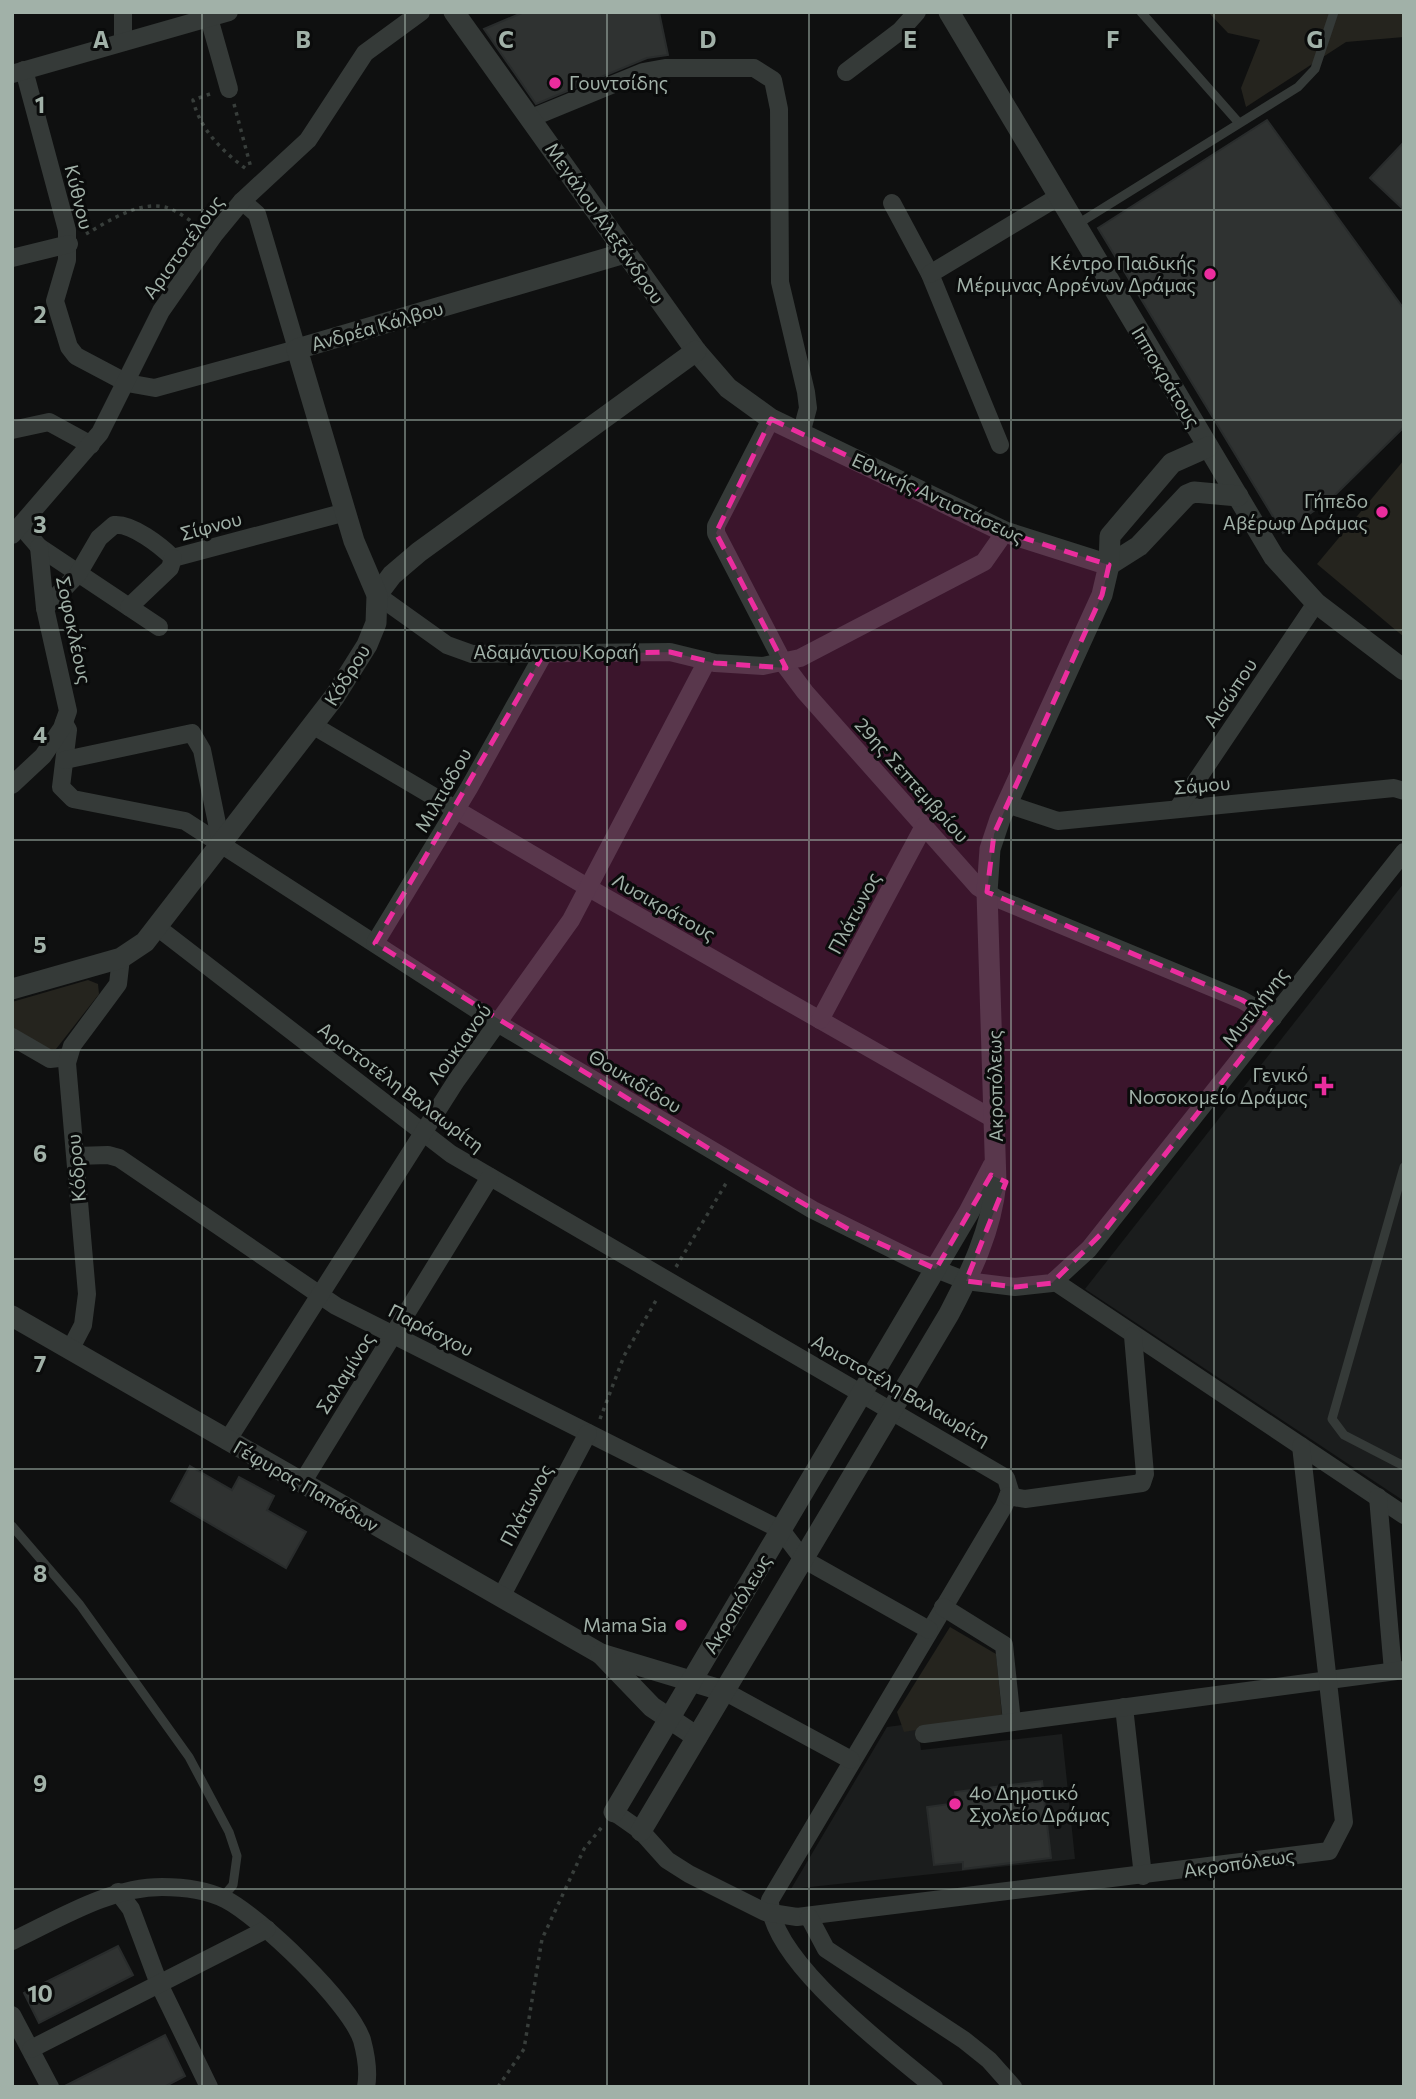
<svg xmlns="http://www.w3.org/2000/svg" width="1416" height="2099" font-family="Commissioner,sans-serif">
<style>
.built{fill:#1b1d1d}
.green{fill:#25241e}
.building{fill:#2f3231;stroke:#292c2c;stroke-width:2}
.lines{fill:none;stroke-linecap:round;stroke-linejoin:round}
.path{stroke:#383e3b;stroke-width:3.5;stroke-dasharray:3.5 5;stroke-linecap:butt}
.service{stroke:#353a38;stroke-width:9}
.minor{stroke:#353a38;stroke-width:18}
.tertiary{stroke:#353a38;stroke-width:21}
.marked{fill:#eb2d9e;fill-opacity:0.2;stroke:#eb2d9e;stroke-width:5;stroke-dasharray:14 9;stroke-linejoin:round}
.grid{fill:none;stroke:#a1b1a8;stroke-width:2;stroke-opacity:0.55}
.poi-dot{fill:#eb2d9e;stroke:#0a0b0b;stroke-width:2.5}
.labels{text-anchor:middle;stroke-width:6;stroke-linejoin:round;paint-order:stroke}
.poi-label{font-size:19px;fill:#a1b1a8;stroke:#0a0b0b;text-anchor:end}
.street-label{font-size:19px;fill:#a1b1a8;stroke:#0a0b0b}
.grid-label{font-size:23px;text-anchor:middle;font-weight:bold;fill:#a1b1a8;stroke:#0a0b0b;stroke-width:6;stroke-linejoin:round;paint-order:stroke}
</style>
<rect width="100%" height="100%" fill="#0f1010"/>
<!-- built -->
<g class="built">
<path d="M1404,883v618l-319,-212z"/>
<path d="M917,1723l4,27 141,-16 13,125 -284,30 96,-162z"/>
</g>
<!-- green -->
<g class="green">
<path d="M1208,12h196v25l-58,5 -100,65 -5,-19 19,-48 -32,-7z"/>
<path d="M1404,460v177l-87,-73z"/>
<path d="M88,980l10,4 1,10 -43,55 -4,2 -40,-22v-27z"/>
<path d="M950,1627l46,27 6,61 -98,17 -7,-20z"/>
</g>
<!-- building -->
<g class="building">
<path d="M524,12h135l9,43 -21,3 -111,46 -52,-75z"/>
<path d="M1267,120l137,189v118l-71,70 -50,36 -185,-305z"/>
<path d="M1404,142v68l-34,-32z"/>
<path d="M190,1466l42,24 7,-13 35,19 -7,14 39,22 -20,36 -115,-67z"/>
<path d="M1042,1781l9,77 -88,11v-7l-29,3 -7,-58 30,-4 -2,-11z"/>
<path d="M118,1946l15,29 -94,48 -15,-30z"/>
<path d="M165,2035l20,41 -21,11h-101z"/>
</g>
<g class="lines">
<!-- path -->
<g class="path">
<path d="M210,94l-17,6c7,30 31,53 56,71"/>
<path d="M234,104l17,64"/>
<path d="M86,234c23,-13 52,-33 79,-27 12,3 25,14 35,20"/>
<path d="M676,1267l52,-87"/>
<path d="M600,1419l24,-63 34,-59"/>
<path d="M498,2087l26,-38 18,-110 42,-90 18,-22"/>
</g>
<!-- service -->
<g class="service">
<path d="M1141,12l98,111"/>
<path d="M1076,225l222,-138 17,-18 19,-57"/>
<path d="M1404,1167l-72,252 12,16 60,31"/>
<path d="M12,1526l68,79 109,152 40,75 8,24 -4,29 -11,13"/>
</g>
<!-- minor -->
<g class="minor">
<path d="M123,12v30"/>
<path d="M209,18l20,71"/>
<path d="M24,70l43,160v30l-12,41 14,46 7,9 51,27 28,5 142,-39 -40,-135 -15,-13"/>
<path d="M846,72l54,-41 17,-19"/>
<path d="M12,74l217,-62"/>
<path d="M531,118l112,-46 22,-4h89l19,12 6,29 1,173 26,110 2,16 -7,26"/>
<path d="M892,203l38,71 70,171"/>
<path d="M12,258l57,-14"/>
<path d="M930,274l128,-77"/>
<path d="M771,419l-55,107v7l68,131 21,28 173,195 18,11 246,102 31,18"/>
<path d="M12,430l37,-8 42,23"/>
<path d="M21,526l18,21 90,60"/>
<path d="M12,535l88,-102 61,-122 53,-76 28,-34 66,-61 57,-87 56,-41"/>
<path d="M377,595l70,50 25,9 198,-2 45,11 48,3 37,-8 184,-96 21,-30"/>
<path d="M45,608l33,-34 21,-36 15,-13c18,-2 47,21 59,33l173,-46"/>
<path d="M159,627l-30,-20 41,-39 3,-10"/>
<path d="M64,723l4,7 -7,57 12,12 112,22 314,203 314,186 103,51 50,20 49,6 37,-4 37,-34 315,-397"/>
<path d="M314,726l275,162 408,233"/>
<path d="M65,760l127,-27 10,17 19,93"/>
<path d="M12,785l31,-29 19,-28 6,-17 -23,-103 -6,-61"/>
<path d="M1007,804l51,17 336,-33 10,3"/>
<path d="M1178,808l138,-205"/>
<path d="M157,927l294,227 555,324 4,13 -6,15 -234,394c-2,59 120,150 164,187"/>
<path d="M375,943l94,-155 74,-133"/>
<path d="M820,1020l104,-194"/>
<path d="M12,1037l38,22 18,-2"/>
<path d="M76,1156l32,-1 11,3 217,148 445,224 22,29 126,71"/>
<path d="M1054,1281l350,234"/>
<path d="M71,1348l12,-23 4,-31 -20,-231 5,-17 46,-62 3,-26"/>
<path d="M227,1441l229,-360 115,-161 136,-259"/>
<path d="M302,1483l188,-306"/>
<path d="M1008,1496l17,3 117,-16 3,-9 -12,-138"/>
<path d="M1378,1497l15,174"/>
<path d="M501,1597l87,-164"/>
<path d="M943,1607l61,38 8,77"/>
<path d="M724,1691l127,69"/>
<path d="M1124,1707l19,169"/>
<path d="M924,1734l480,-64"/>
<path d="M614,1812l27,19 26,29 22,14 76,38 32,5 532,-66 15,-29 -43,-376"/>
<path d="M118,1892l13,17 28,75 50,103"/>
<path d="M809,1917l17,32 138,91 25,20 24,27"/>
<path d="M12,1941c47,-22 97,-54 150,-54 21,0 44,3 63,12 35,18 124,103 137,141 4,15 7,32 4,47"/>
<path d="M12,2015l38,72"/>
<path d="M31,2049l236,-120"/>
</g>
<!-- tertiary -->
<g class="tertiary">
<path d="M454,12l242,339 32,37 43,31 234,113 104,33"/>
<path d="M949,12l325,545 42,46 88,67"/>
<path d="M1109,565l30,-19 48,-51 7,-3 44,4"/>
<path d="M377,595l15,-20 27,-23 277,-201"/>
<path d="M12,989l109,-31 24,-16 190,-246 32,-51 9,-22 1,-28 -23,-54 -57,-192 328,-96"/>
<path d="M12,1316l589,338 123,37"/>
<path d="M601,1654l51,53 45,30"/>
<path d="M614,1812l355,-600 24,-46"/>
<path d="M641,1831l308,-517c22,-42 42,-83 47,-131l-9,-291 3,-43 10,-30 102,-224 7,-30 1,-29 62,-73 36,-16"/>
</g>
</g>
<!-- marked area -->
<path class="marked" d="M771,419l234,113 104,33 -7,30 -108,239 -7,58 255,108 31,18 -167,211 -54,54 -37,4 -49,-6 40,-99 -15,-7 -55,94 -86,-39 -113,-64 -362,-223 168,-288 127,-3 45,11 71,5 -70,-135z"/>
<!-- grid -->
<path class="grid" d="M202,12v2075M405,12v2075M607,12v2075M809,12v2075M1011,12v2075M1214,12v2075M12,210h1392M12,420h1392M12,630h1392M12,840h1392M12,1050h1392M12,1259h1392M12,1469h1392M12,1679h1392M12,1889h1392"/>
<!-- markers -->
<g class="poi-dot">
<circle cx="555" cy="83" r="7"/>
<circle cx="1210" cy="274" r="7"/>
<circle cx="1382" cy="512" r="7"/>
<path d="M1320.5 1075.5h7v7h7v7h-7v7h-7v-7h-7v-7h7z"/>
<circle cx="681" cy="1625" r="7"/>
<circle cx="955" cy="1804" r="7"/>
</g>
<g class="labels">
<!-- poi labels -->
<g class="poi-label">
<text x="569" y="90" text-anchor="start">Γουντσίδης</text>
<text x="1196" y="270">Κέντρο Παιδικής<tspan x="1196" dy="22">Μέριμνας Αρρένων Δράμας</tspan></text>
<text x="1368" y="508">Γήπεδο<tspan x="1368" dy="22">Αβέρωφ Δράμας</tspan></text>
<text x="1308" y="1082">Γενικό<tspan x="1308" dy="22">Νοσοκομείο Δράμας</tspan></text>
<text x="667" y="1632">Mama Sia</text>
<text x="969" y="1800" text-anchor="start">4ο Δημοτικό<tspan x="969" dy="22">Σχολείο Δράμας</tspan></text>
</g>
<!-- street labels -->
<g class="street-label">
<text transform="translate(79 197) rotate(76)" y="7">Κύθνου</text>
<text transform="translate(605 223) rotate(55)" y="7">Μεγάλου Αλεξάνδρου</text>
<text transform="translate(183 247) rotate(-54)" y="7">Αριστοτέλους</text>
<text transform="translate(377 326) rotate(-16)" y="7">Ανδρέα Κάλβου</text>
<text transform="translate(1166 377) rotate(59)" y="7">Ιπποκράτους</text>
<text transform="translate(938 498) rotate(25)" y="7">Εθνικής Αντιστάσεως</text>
<text transform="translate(211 526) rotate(-15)" y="7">Σίφνου</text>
<text transform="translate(74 630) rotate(78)" y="7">Σοφοκλέους</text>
<text x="556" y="659">Αδαμάντιου Κοραή</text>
<text transform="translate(347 675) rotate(-58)" y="7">Κόδρου</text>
<text transform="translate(1230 693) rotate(-56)" y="7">Αισώπου</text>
<text transform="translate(912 780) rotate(48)" y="7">29ης Σεπτεμβρίου</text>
<text transform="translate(1202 785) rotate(-5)" y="7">Σάμου</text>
<text transform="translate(443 790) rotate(-60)" y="7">Μιλτιάδου</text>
<text transform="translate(664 907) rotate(30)" y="7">Λυσικράτους</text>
<text transform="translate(854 913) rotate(-62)" y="7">Πλάτωνος</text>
<text transform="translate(1255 1007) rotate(-52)" y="7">Μυτιλήνης</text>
<text transform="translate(459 1044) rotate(-54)" y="7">Λουκιανού</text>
<text transform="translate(635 1081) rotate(31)" y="7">Θουκιδίδου</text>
<text transform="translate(995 1086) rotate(-91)" y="7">Ακροπόλεως</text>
<text transform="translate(401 1087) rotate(37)" y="7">Αριστοτέλη Βαλαωρίτη</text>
<text transform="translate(76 1168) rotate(-95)" y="7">Κόδρου</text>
<text transform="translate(431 1330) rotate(27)" y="7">Παράσχου</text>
<text transform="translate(345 1373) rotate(-58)" y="7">Σαλαμίνος</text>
<text transform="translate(901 1390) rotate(30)" y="7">Αριστοτέλη Βαλαωρίτη</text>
<text transform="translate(306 1486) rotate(30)" y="7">Γέφυρας Παπάδων</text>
<text transform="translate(526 1505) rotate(-62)" y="7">Πλάτωνος</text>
<text transform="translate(737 1604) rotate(-59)" y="7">Ακροπόλεως</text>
<text transform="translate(1239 1863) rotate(-8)" y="7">Ακροπόλεως</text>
</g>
</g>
<g class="grid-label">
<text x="101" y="48">A</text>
<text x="303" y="48">B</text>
<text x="506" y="48">C</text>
<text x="708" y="48">D</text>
<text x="910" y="48">E</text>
<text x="1113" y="48">F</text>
<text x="1315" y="48">G</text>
<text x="40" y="113">1</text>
<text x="40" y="323">2</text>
<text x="40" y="533">3</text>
<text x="40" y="743">4</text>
<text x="40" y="953">5</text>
<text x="40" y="1162">6</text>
<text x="40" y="1372">7</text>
<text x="40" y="1582">8</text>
<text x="40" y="1792">9</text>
<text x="40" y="2002">10</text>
</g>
<!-- border -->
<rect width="1416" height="2099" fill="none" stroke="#a1b1a8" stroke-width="28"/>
</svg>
